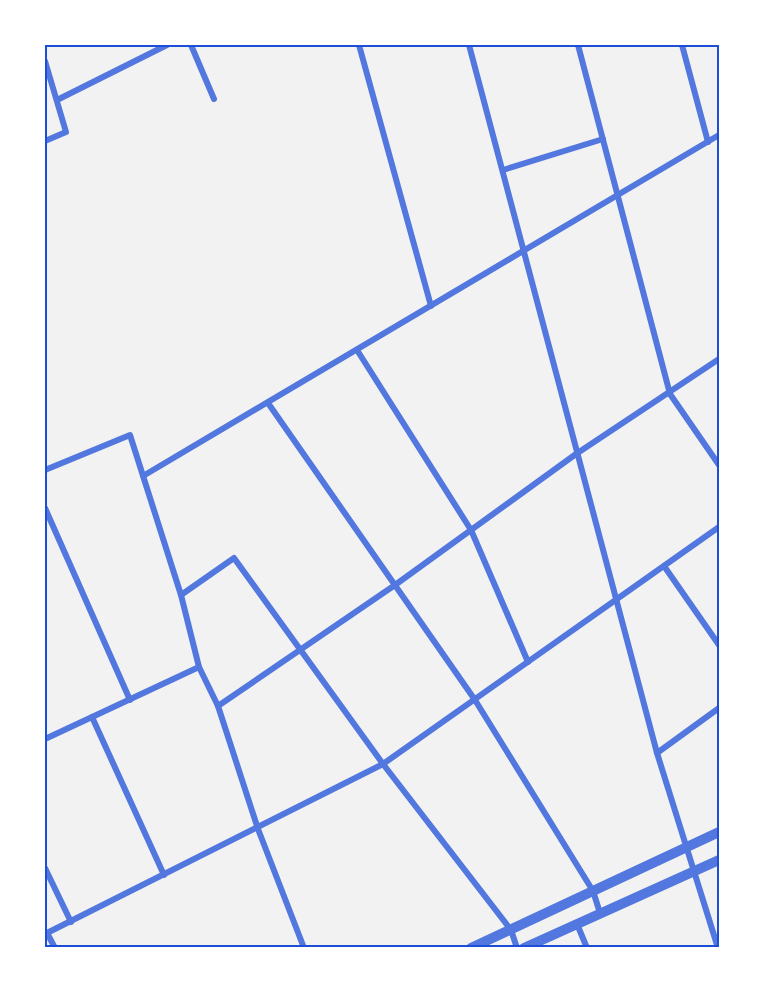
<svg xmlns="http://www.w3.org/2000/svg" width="764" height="993" font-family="'Public Sans',sans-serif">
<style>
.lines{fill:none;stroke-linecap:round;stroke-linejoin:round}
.minor{stroke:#5277de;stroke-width:6}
.tertiary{stroke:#5277de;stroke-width:10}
.neatline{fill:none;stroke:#1d4ed8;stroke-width:2}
</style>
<rect width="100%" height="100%" fill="#f2f2f2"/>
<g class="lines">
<!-- minor -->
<g class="minor">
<path d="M191,45l23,54"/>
<path d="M359,45l72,261"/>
<path d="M469,45l188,708 61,195"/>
<path d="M578,45l92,349 49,71"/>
<path d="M682,45l26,97"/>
<path d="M45,61l21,71 -21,9"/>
<path d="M57,100l110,-55"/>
<path d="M503,170l100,-31"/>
<path d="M357,350l114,180 57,132"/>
<path d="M268,403l207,297 118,191 7,22"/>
<path d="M45,470l85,-35 51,160 18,72 19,39 40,123 46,119"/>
<path d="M143,476l576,-341"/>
<path d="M45,508l85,192"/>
<path d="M664,566l55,79"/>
<path d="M181,595l53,-37 149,206 128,166 6,18"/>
<path d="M218,706l177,-121 181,-131 143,-95"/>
<path d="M92,717l72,158"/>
<path d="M45,739l154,-72"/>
<path d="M657,753l62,-45"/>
<path d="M45,868l26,54"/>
<path d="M577,924l10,24"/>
<path d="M47,933l8,15"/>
<path d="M45,934l338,-170 336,-237"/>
</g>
<!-- tertiary -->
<g class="tertiary">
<path d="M471,948l248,-116"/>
<path d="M524,948l195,-88"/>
</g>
</g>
<!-- border -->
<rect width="764" height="993" fill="none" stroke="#ffffff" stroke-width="93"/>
<rect x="46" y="46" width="672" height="900" class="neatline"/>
</svg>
